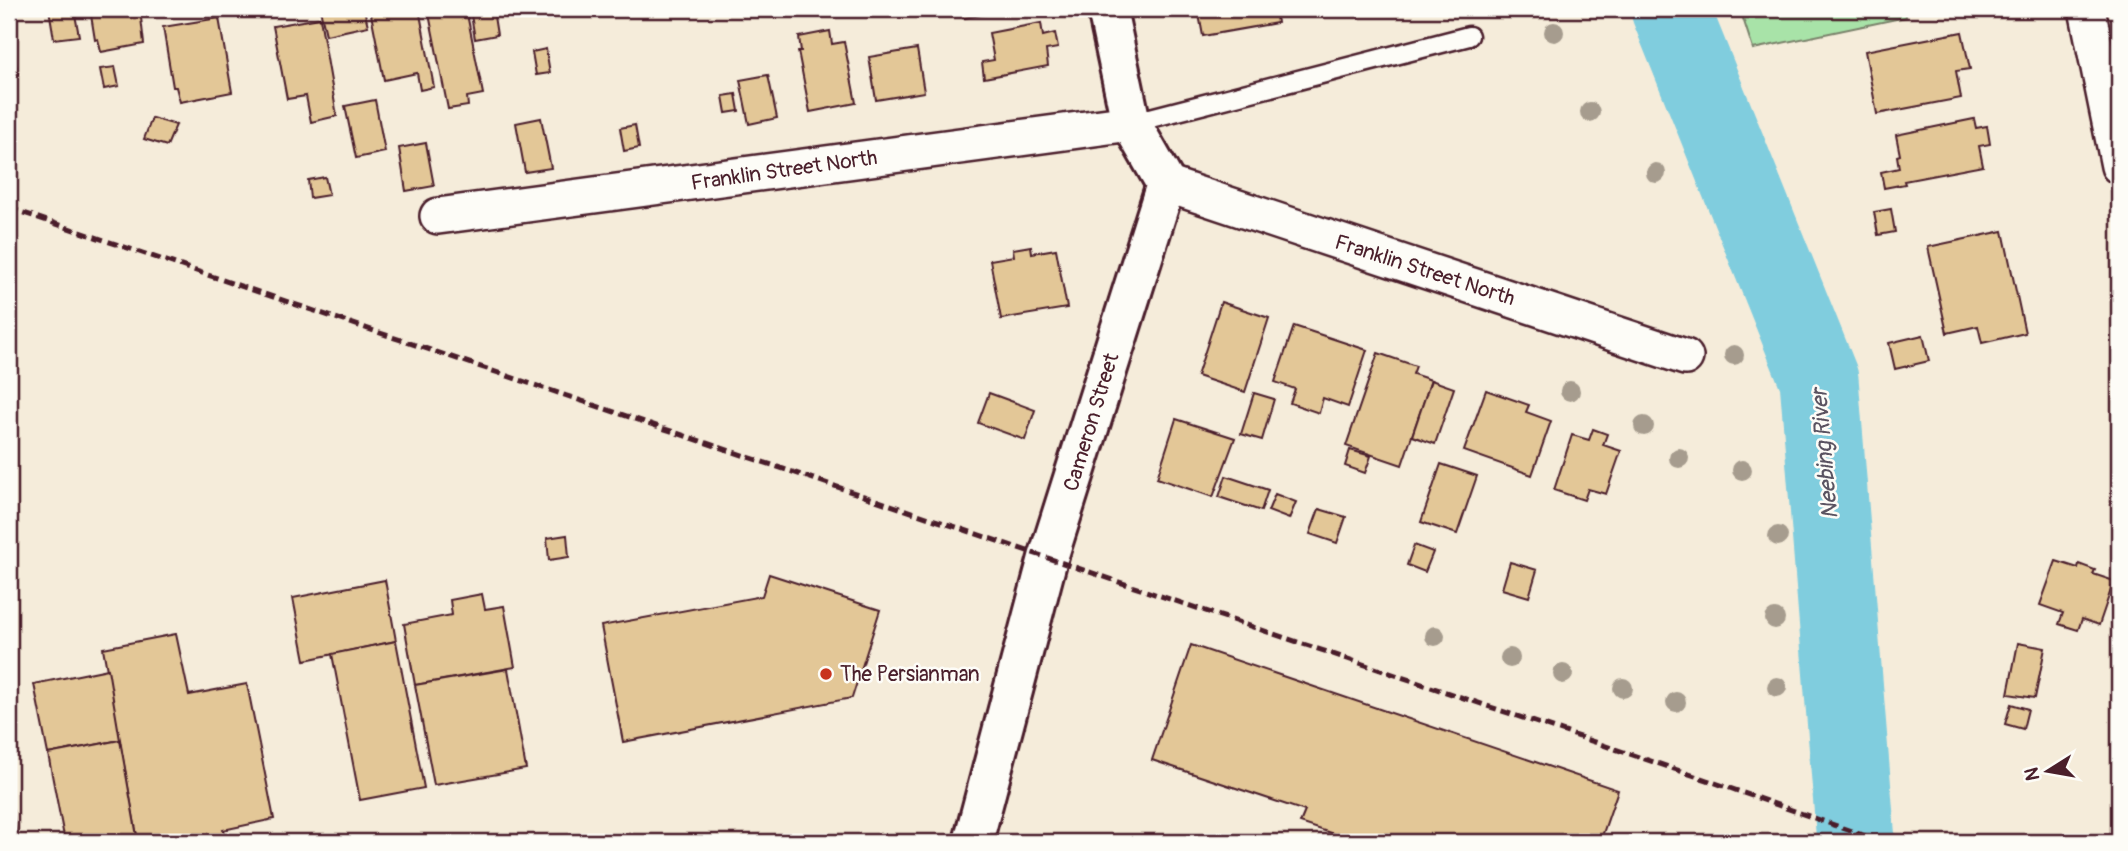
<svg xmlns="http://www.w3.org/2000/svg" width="2128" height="851" font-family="Pangolin,sans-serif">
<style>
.green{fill:#a8e3a8;stroke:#79816a;stroke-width:2}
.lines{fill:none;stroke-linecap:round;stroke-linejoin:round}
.river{stroke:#80cdde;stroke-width:79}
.building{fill:#e3c797;stroke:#4a1f2b;stroke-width:2}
.lane-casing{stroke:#4a1f2b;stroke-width:23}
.street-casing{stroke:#4a1f2b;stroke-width:40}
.secondary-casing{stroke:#4a1f2b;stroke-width:44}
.lane{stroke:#fdfcf7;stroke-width:18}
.street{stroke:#fdfcf7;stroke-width:35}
.secondary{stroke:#fdfcf7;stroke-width:38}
.rail{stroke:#4a1f2b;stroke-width:5;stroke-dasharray:10 5;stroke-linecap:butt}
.tree{fill:#a69c8e}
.poi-dot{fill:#c8321e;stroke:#fdfcf7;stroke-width:2.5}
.labels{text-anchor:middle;stroke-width:5;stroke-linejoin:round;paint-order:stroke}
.street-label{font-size:21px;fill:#4a1f2b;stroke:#fdfcf7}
.poi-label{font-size:21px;fill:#4a1f2b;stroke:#fdfcf7;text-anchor:start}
.water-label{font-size:23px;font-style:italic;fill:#5a5361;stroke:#fdfcf7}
</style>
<rect width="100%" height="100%" fill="#f5ecda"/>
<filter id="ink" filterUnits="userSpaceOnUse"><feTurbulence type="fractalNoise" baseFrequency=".0143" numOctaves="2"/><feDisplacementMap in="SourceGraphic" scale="14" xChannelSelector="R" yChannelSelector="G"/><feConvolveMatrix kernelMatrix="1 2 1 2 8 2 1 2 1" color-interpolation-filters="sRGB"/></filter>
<g filter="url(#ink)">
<!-- green -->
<path class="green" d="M1740,9h165l1,8 -153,32z"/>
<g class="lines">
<!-- river -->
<path class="river" d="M1670,9l149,370 37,463"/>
</g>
<!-- building -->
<g class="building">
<path d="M49,9h25l5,27 -25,3z"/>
<path d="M90,9h50l4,35 -43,8 -3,-13 -3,1z"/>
<path d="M320,9h44l4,17 -42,9z"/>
<path d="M370,9h49l15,78 -14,3 -3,-17 -33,7z"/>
<path d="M428,9h38l17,85 -16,3 1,9 -20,3z"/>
<path d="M470,9h32l-9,1 4,25 -22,4z"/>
<path d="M961,9h55l-53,9z"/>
<path d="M1198,9h77l2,14 -74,13z"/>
<path d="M219,18l13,74 -52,10 -4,-15h-3l-10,-60z"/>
<path d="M320,18l17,98 -26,6 -5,-26 -19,3 -14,-73z"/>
<path d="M1041,23l2,13 12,-3 3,15 -12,2 2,16 -64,12 -2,-16 12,-2 -5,-27z"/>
<path d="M830,31l2,13 12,-2 12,61 -46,9 -12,-61h3l-2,-14z"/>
<path d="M1962,32l8,37 -14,2 5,27 -84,16 -12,-63z"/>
<path d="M9,41h2l7,33 -9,2z"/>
<path d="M546,49l4,24 -14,2 -4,-23z"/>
<path d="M917,49l7,43 -48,8 -7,-43z"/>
<path d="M115,67l4,19 -15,3 -4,-20z"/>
<path d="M768,75l9,43 -28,6 -9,-44z"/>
<path d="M736,94l3,17 -13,2 -3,-17z"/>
<path d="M375,100l10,52 -29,6 -11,-52z"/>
<path d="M152,118l24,7 -9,21 -23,-7z"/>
<path d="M541,118l10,50 -26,4 -9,-49z"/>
<path d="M1974,119l2,9 11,-2 3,18 -11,2 4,20 -79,15 1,3 -21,4 -3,-16 18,-4 -2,-12 3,-1 -4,-20z"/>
<path d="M635,125l4,23 -15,3 -4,-23z"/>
<path d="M426,143l8,43 -28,5 -7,-43z"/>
<path d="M325,177l4,18 -19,3 -2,-18z"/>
<path d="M1891,209l4,23 -17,3 -4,-23z"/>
<path d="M2003,231l22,102 -43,10 -4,-17 -31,7 -19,-86z"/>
<path d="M1031,246l1,7 24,-4 11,59 -66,11 -11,-59 24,-4 -1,-7z"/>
<path d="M1221,302l48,16 -24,74 -48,-16z"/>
<path d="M1294,326l73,24 -19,57 -25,-9 -4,15 -29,-10 5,-14 -20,-7z"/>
<path d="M1923,335l6,26 -34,8 -6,-26z"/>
<path d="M1378,353l38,13 -3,8 18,6 -29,85 -56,-19z"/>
<path d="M1431,380l23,8 -19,56 -23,-8z"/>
<path d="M1486,390l43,15 -3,7 25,9 -19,54 -68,-24z"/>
<path d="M989,393l46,17 -10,30 -47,-17z"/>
<path d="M1254,393l20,6 -12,41 -21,-6z"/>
<path d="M1176,419l59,19 -22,59 -56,-19z"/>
<path d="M1593,429l14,5 -4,11 18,6 -15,43 -18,-5 -4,11 -30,-10 18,-55 17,5z"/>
<path d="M1350,450l21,6 -6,17 -20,-7z"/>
<path d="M1441,464l36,12 -20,58 -36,-12z"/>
<path d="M1226,476l42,14 -7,21 -42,-14z"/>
<path d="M1275,494l21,8 -7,17 -21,-8z"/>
<path d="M1319,509l27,8 -9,26 -27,-9z"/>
<path d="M567,535l2,22 -20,3 -2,-22z"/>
<path d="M1414,545l19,7 -8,20 -18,-7z"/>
<path d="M2056,561l22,7 1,-4 16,6 -2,4 21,7 -15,44 -17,-6 -4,11 -19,-6 4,-11 -23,-8z"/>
<path d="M1510,562l27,8 -8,27 -27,-8z"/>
<path d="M769,574l111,36 -28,88 -229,44 -22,-116 161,-30z"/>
<path d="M385,580l11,61 -91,19 -12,-62z"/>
<path d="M482,594l3,15 19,-3 11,61 -100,18 -11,-61 48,-9 -2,-15z"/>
<path d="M176,634l13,61 58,-11 27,135 -51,11 3,12h-28l-1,-6 -35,6h-24l-35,-194z"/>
<path d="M396,641l28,147 -64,12 -28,-146z"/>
<path d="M2018,643l27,5 -10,50 -27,-4z"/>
<path d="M1191,645l427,145 -18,52h-204l-19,-6 -3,6h-16l-58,-19 5,-12 -153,-51z"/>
<path d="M108,669l12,71 -72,14 -14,-70z"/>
<path d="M508,669l18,100 -92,16 -19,-100z"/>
<path d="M2011,704l17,5 -5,20 -18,-5z"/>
<path d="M120,740l18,102h-73l-17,-88z"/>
<path d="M9,792l9,50h-9z"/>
</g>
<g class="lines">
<!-- lane casing -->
<g class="lane-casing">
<path id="lane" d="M1131,123l338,-87"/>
</g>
<!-- street casing -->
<g class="street-casing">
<g id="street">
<path d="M2087,9l32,157"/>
<path d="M1166,184l519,173"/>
<path d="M438,216l693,-93"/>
</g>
</g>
<!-- secondary casing -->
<g class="secondary-casing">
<path id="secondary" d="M973,842l75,-284 118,-374 -35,-61 -24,-114"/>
</g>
<!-- lane -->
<use href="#lane" class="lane"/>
<!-- street -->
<use href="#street" class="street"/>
<!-- secondary -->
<use href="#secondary" class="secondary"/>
<!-- rail -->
<path class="rail" d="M9,208l1698,572 175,62"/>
</g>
<!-- trees -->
<g class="tree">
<circle cx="1554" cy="32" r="10"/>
<circle cx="1590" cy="112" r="10"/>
<circle cx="1656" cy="173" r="10"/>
<circle cx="1734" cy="355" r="10"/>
<circle cx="1570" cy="391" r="10"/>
<circle cx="1644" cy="426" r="10"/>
<circle cx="1679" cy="458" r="10"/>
<circle cx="1742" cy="470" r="10"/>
<circle cx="1778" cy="536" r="10"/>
<circle cx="1775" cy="619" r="10"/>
<circle cx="1435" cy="636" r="10"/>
<circle cx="1510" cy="658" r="10"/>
<circle cx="1563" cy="674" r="10"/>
<circle cx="1777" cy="687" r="10"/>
<circle cx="1623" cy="688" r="10"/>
<circle cx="1676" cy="702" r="10"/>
</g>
</g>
<!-- markers -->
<circle class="poi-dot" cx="826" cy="674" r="7"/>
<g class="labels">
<!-- street labels -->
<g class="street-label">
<text transform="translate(784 170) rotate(-8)" y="7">Franklin Street North</text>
<text transform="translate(1425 270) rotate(18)" y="7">Franklin Street North</text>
<text transform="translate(1091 422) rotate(-73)" y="7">Cameron Street</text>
</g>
<!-- poi labels -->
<g class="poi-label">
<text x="840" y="681">The Persianman</text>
</g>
<!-- water labels -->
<g class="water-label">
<text transform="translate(1824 454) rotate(-95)" y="8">Neebing River</text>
</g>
</g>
<!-- margin -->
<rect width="2128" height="851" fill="none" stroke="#fdfcf7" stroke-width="35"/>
<rect x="18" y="18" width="2093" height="816" fill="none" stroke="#4a1f2b" stroke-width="2.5" filter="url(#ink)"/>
<!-- north arrow -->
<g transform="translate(2048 771) rotate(259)" stroke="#fdfcf7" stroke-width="5" paint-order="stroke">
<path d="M0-5L12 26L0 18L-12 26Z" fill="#4a1f2b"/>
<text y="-10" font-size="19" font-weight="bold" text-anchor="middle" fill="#4a1f2b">N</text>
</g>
</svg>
